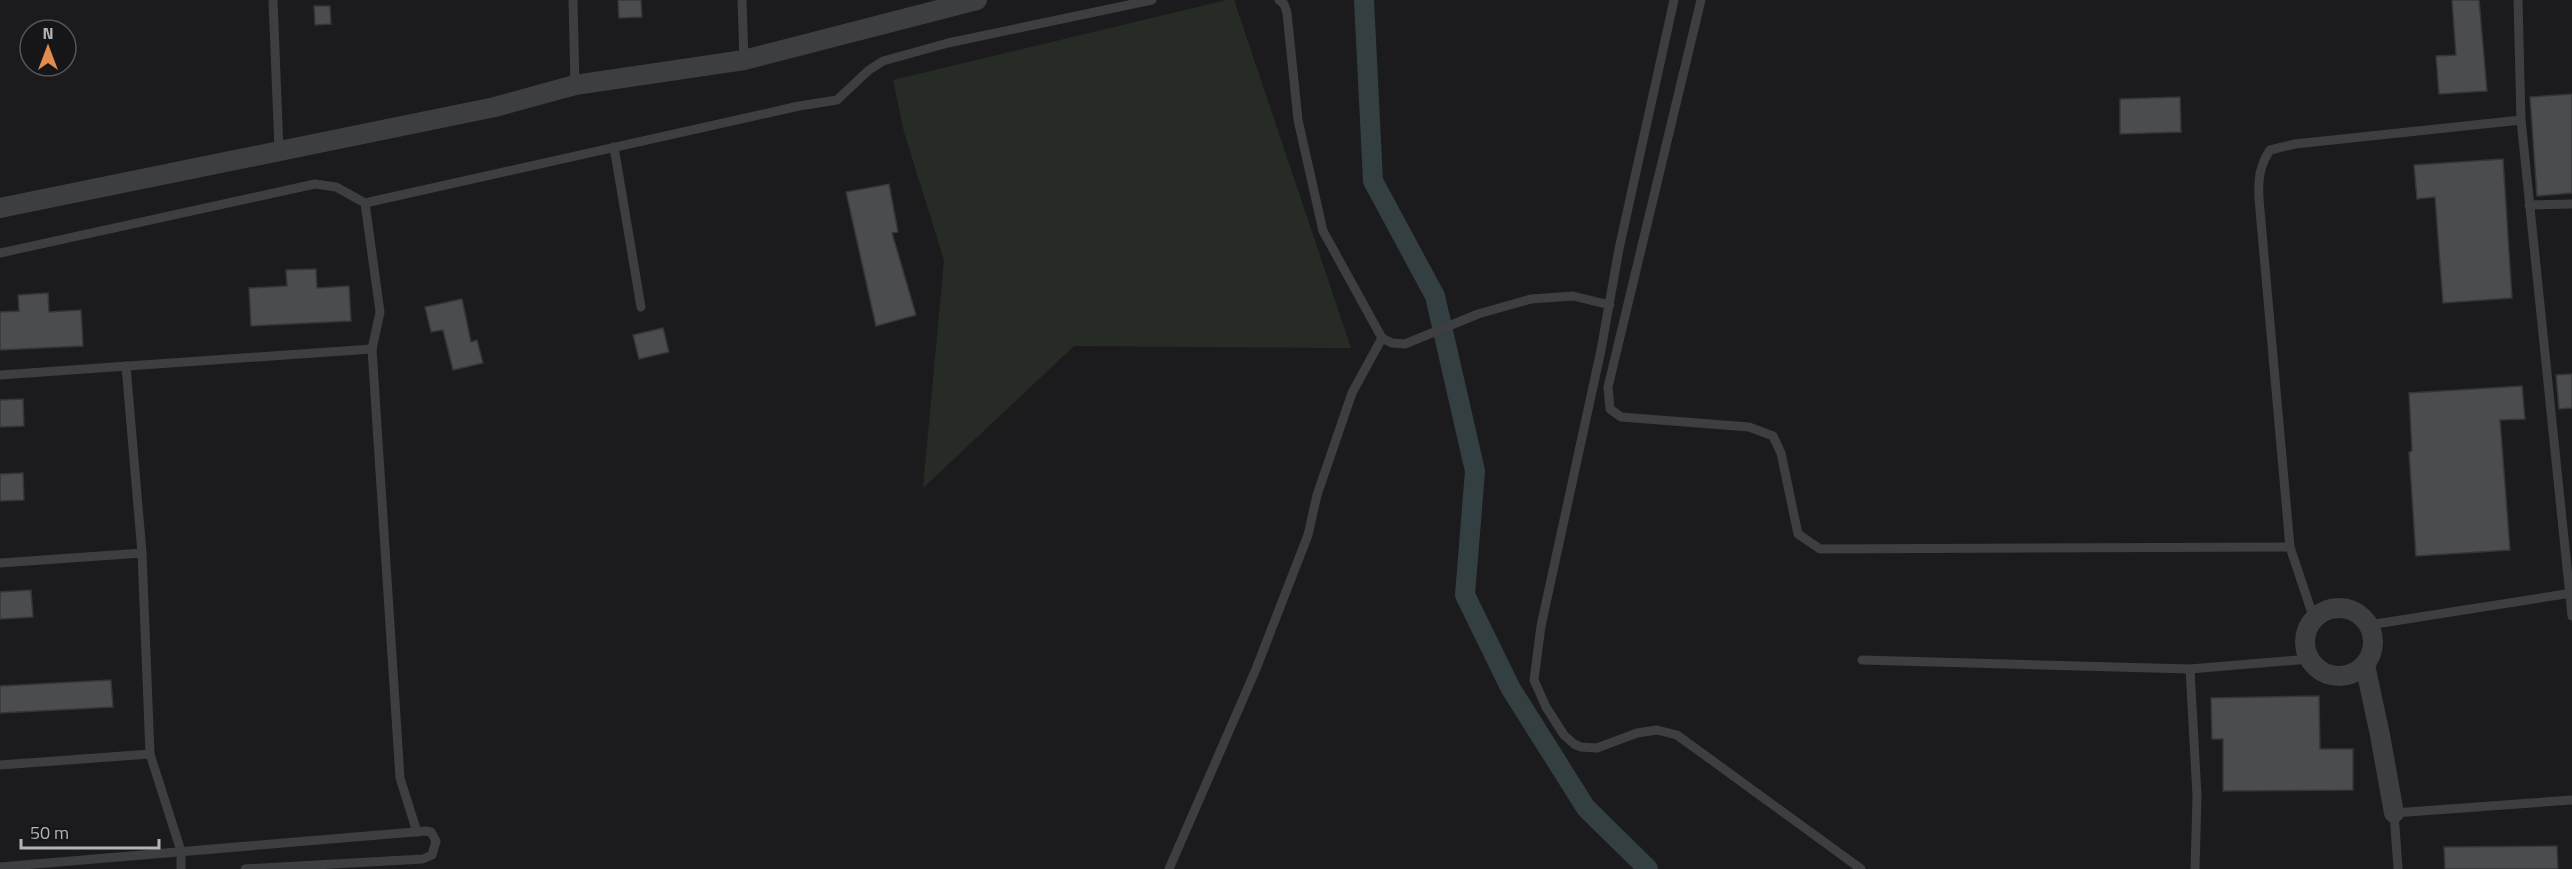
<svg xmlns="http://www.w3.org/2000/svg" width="2572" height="869" font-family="'Titillium Web',sans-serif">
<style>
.green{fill:#262c25}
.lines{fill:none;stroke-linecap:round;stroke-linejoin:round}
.canal{stroke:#343f42;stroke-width:20}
.building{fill:#4a4c4f;stroke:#353638;stroke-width:1.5}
.lane{stroke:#3c3e41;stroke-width:9}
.street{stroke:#3c3e41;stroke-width:20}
</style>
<rect width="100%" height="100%" fill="#1b1b1d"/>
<!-- green -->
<path class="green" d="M1227,0h7l117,348 -277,-2 -151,142 21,-228 -40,-128 -11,-52z"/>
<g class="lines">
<!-- canal -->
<path class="canal" d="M1364,0l9,181 62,115 40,175 -10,124 46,94 75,119 62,61"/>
</g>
<!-- building -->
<g class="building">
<path d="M618,0h23l1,17 -23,1z"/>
<path d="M2452,0h27l8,91 -48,3 -3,-38 20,-1z"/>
<path d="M314,6h16l1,18 -16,1z"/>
<path d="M2572,94v99l-35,3 -7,-99z"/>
<path d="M2180,97l1,35 -61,2v-35z"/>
<path d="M2503,159l9,139 -69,5 -8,-106 -18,2 -3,-34z"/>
<path d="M889,184l9,48 -6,1 24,82 -40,11 -30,-134z"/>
<path d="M316,269l1,19 32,-2 2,35 -100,5 -2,-38 38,-2 -1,-16z"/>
<path d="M48,293l1,19 32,-2 2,36 -83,4v-38l19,-1 -1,-16z"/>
<path d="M462,299l9,43 6,-2 6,23 -30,7 -10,-40 -12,2 -6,-25z"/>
<path d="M663,328l6,24 -30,7 -6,-24z"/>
<path d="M2572,374v34l-13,1 -3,-34z"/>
<path d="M2522,386l3,33 -25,1 10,130 -94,6 -7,-104 3,-1 -3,-58z"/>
<path d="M23,399l1,27 -24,1v-27z"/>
<path d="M23,473l1,27 -24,1v-27z"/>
<path d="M31,590l2,27 -33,2v-27z"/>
<path d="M111,680l2,27 -113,6v-27z"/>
<path d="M2319,696l1,53h33v41l-130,1v-52h-11l-1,-41z"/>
<path d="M2557,846l1,23h-113l-1,-22z"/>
</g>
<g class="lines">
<!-- lane -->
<g class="lane">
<path d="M273,0l6,150"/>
<path d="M573,0l2,85"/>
<path d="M742,0l2,60"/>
<path d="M1279,0l5,4 3,9 11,107 25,111 59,107 10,5 13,1 73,-30 53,-15 42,-3 37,9"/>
<path d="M1674,0l-55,249 -18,101 -60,276 -7,54 12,27 18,28 10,9 7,3 16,1 40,-15 20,-3 20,5 184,134"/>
<path d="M1701,0l-93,387 2,22 11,8 128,10 24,9 8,17 17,81 22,15 470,-2"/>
<path d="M2518,0l3,120"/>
<path d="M614,147l27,160"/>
<path d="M365,203l434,-97 38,-6 32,-30 14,-9 65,-18 204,-43"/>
<path d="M2529,205l43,-1"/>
<path d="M0,253l315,-69 21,3 29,16 15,109 -8,37 28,429 17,54"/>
<path d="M0,375l372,-26"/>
<path d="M0,563l142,-10 -16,-187"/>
<path d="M2314,619l-24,-72 -31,-348c-1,-19 0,-32 11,-49l25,-6 226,-24 51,496"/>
<path d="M2369,625l203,-32"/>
<path d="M1862,660l328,9"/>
<path d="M150,754l31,97v18"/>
<path d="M0,765l150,-11 -8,-201"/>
<path d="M0,867l426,-36 5,1 5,9 -4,14 -9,4 -178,10"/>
<path d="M1169,869l87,-200 52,-134 9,-40 35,-102 30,-55"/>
<path d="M2195,869l2,-73 -7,-127 120,-10"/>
<path d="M2398,869l-4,-56 178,-13"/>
</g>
<!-- street -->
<g class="street">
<path d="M0,208l495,-101 80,-22 169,-25 233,-60"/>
<circle cx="2339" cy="642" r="34"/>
<path d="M2365,665l15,70 14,78"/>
</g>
</g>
<!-- north arrow -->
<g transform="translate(48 48)"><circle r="28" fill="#161618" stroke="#535659" stroke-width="1.5"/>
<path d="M0-4.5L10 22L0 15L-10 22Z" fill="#e08c4f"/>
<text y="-9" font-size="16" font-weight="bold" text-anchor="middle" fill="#afb5bb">N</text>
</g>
<!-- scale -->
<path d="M21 839v9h138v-9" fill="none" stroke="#afb5bb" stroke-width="3"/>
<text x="30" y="839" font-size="18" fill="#afb5bb" stroke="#161618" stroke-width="4.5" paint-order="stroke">50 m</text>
</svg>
